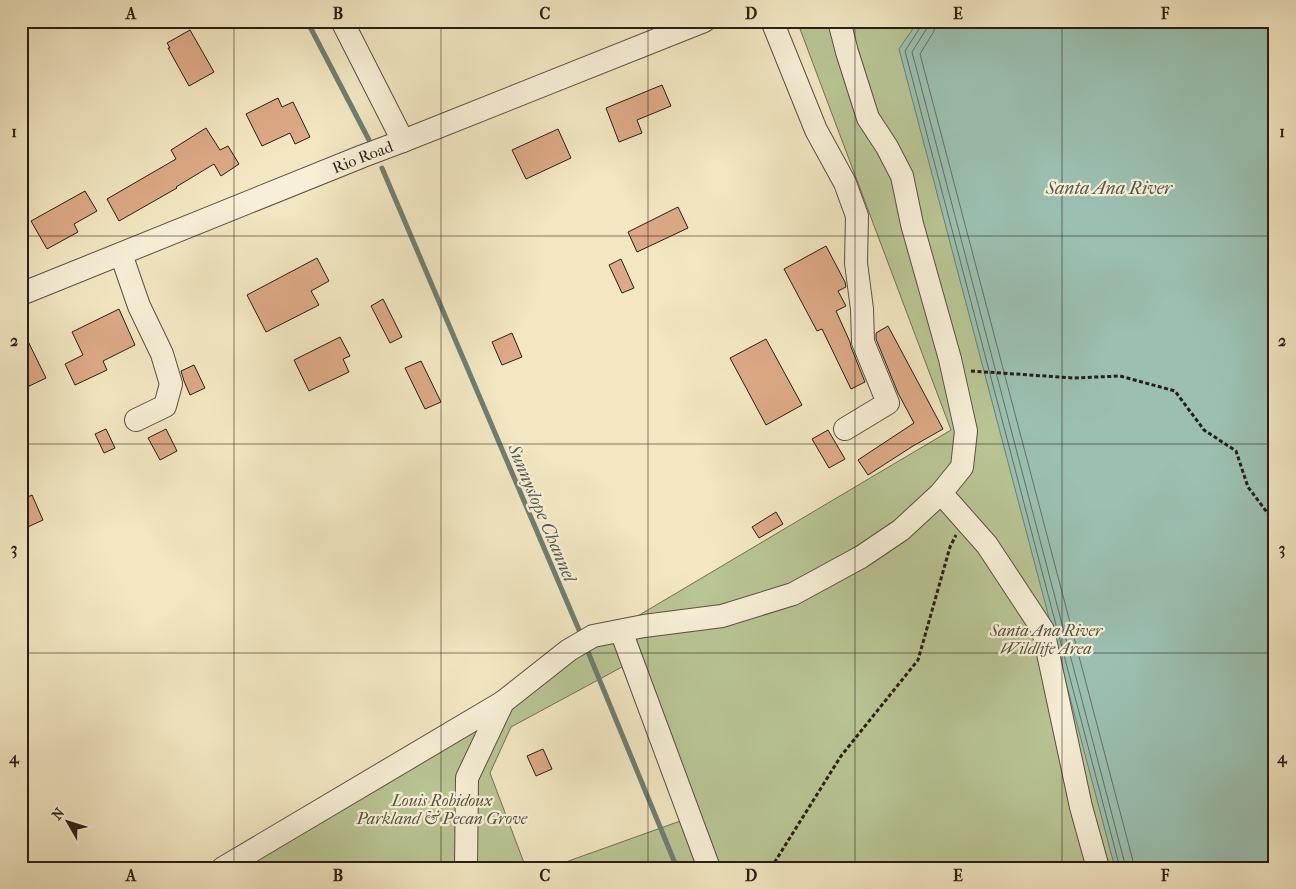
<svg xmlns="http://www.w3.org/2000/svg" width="1296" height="889" font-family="'IM FELL French Canon',serif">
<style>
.green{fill:#b9c594;stroke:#707256}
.water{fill:#9bc0b1;stroke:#6d7f73}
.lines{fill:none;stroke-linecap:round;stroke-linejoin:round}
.shore{stroke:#626f64;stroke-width:1}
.stream{stroke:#6d7f73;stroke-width:5}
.building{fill:#dda986;stroke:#281e17}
.minor-casing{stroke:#5a5042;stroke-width:24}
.path{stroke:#281e17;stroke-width:3;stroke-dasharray:4 2.5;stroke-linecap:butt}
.minor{stroke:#f7efd7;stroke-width:22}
.grid{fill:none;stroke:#281e17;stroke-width:1;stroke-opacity:0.55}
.labels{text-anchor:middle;stroke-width:4.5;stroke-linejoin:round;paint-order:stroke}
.street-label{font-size:16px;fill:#281e17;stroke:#f7efd7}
.park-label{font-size:16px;font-style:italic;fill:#54503c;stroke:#f7efd7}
.water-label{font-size:18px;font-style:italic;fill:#50574d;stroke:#f7efd7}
.neatline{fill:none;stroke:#281e17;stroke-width:2}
.grid-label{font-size:16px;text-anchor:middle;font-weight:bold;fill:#281e17}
</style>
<rect width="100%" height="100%" fill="#f2e7c2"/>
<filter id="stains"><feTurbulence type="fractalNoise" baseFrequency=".004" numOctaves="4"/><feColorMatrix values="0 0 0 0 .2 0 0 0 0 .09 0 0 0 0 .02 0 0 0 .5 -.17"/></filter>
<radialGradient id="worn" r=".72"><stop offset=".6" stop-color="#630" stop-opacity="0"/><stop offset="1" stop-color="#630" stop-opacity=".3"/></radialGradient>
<!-- green -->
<path class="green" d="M797,21h478v847h-726l148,-53 -75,-148 -111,60 -21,46 36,95h-284l362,-232 347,-206z"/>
<!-- water -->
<path class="water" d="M918,21h357v847h-160l-216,-819z"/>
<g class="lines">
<!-- shore -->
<g class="shore">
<path d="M922,21l-1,5 -16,25 215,817"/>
<path d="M928,21l-1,7 -15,24 214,816"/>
<path d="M936,21l-2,10 -14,23 213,807 1,7"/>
</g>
<!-- stream -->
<g class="stream">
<path d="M307,21l62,119"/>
<path d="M382,168l200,469"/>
<path d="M586,647l91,221"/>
</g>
</g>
<!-- building -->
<g class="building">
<path d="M190,30l24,42 -25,14 -21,-38h2l-3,-5z"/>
<path d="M662,85l9,21 -34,14 5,13 -23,9 -13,-34z"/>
<path d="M278,98l4,9 11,-5 17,35 -15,7 -5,-11 -28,13 -16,-32z"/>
<path d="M206,128l14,22 8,-4 11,18 -18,12 -7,-12 -38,23 1,1 -58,33 -12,-22 69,-40 -5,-9z"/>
<path d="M558,129l13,29 -45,21 -14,-29z"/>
<path d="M85,191l12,20 -23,13 4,8 -31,17 -16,-28z"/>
<path d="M678,207l10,21 -51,24 -9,-20z"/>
<path d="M826,246l19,36 1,5 -8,4 8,15 -10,5 14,31 1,5 14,35 -14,7 -29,-60 -5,2 -33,-62z"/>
<path d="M317,258l12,23 -18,10 8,14 -53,27 -19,-37z"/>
<path d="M621,259l13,29 -12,5 -13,-28z"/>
<path d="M383,299l19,38 -12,6 -19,-37z"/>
<path d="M119,309l16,36 -32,16 4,9 -32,15 -10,-21 18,-9 -11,-23z"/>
<path d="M888,326l55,103 -30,17 -45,29 -10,-15 56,-37 -16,-30 -22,-54v-6z"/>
<path d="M21,327l25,51 -25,12z"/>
<path d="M512,333l10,24 -20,8 -10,-23z"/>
<path d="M340,337l10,19 -7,3 6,13 -40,19 -15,-31z"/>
<path d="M766,339l36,66 -36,20 -36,-67z"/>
<path d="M421,361l20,41 -16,7 -20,-41z"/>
<path d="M194,365l11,23 -15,7 -6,-14 -3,-10z"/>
<path d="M106,429l9,19 -11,5 -9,-19z"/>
<path d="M166,429l11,22 -17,9 -12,-22z"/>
<path d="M828,430l17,29 -16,9 -17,-29z"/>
<path d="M32,495l11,25 -22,10v-30z"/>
<path d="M776,512l7,12 -24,14 -7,-11z"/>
<path d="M543,749l9,20 -16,7 -9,-20z"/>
</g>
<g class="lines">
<!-- minor casing -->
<g class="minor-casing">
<g id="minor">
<path d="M342,21l61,120"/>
<path d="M772,21l44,109 29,53 12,33 -1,47 6,46 1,33 25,61 -43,26"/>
<path d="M121,254l18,52 23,48 9,30 -6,22 -29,14"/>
<path id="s1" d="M21,294l342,-138 40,-15 301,-120"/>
<path d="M941,493l46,52 56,85 38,177 17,61"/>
<path d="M621,631l88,237"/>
<path d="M223,868l280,-166"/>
<path d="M466,868l1,-90 36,-76 66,-52 24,-14 51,-10 78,-10 71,-22 68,-37 40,-27 40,-37 21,-26 4,-36 -16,-72 -38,-135 -10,-48 -15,-29 -19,-29 -21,-66 -8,-31"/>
</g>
</g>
<!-- path -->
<g class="path">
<path d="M971,371l103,7 46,-2 55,15 29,39 32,21 12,36 27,36"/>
<path d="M771,868l70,-112 77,-96 32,-113 6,-12"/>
</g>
<!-- minor -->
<use href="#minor" class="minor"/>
</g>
<!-- grid -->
<path class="grid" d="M234,21v847M441,21v847M648,21v847M855,21v847M1062,21v847M21,236h1254M21,444h1254M21,653h1254"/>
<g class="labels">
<!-- street labels -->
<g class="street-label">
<text dy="6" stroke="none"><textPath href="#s1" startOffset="368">Rio Road</textPath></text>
</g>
<!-- park labels -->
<g class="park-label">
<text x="1046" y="636">Santa Ana River<tspan x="1046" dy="18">Wildlife Area</tspan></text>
<text x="442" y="806">Louis Robidoux<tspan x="442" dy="18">Parkland &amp; Pecan Grove</tspan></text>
</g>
<!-- water labels -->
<g class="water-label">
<text x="1109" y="194">Santa Ana River</text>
<text transform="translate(542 513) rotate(67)" y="6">Sunnyslope Channel</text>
</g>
</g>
<!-- margin -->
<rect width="1296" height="889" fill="none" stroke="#f2e7c2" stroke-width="55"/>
<!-- north arrow -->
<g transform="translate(68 822) rotate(309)" stroke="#f7efd7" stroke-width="4" paint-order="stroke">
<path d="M0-4L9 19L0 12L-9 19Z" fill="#281e17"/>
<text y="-8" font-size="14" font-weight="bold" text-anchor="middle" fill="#281e17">N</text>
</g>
<rect x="28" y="28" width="1240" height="834" class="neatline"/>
<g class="grid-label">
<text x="131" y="19">A</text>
<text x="338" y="19">B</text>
<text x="545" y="19">C</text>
<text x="751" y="19">D</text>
<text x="958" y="19">E</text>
<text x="1165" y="19">F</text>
<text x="14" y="137">1</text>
<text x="1282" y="137">1</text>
<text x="14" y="346">2</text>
<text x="1282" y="346">2</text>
<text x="14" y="554">3</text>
<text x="1282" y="554">3</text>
<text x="14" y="763">4</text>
<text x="1282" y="763">4</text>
<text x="131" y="881">A</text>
<text x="338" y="881">B</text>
<text x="545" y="881">C</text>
<text x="751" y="881">D</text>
<text x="958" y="881">E</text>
<text x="1165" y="881">F</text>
</g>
<rect width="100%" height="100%" filter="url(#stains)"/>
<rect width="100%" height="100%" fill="url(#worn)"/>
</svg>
